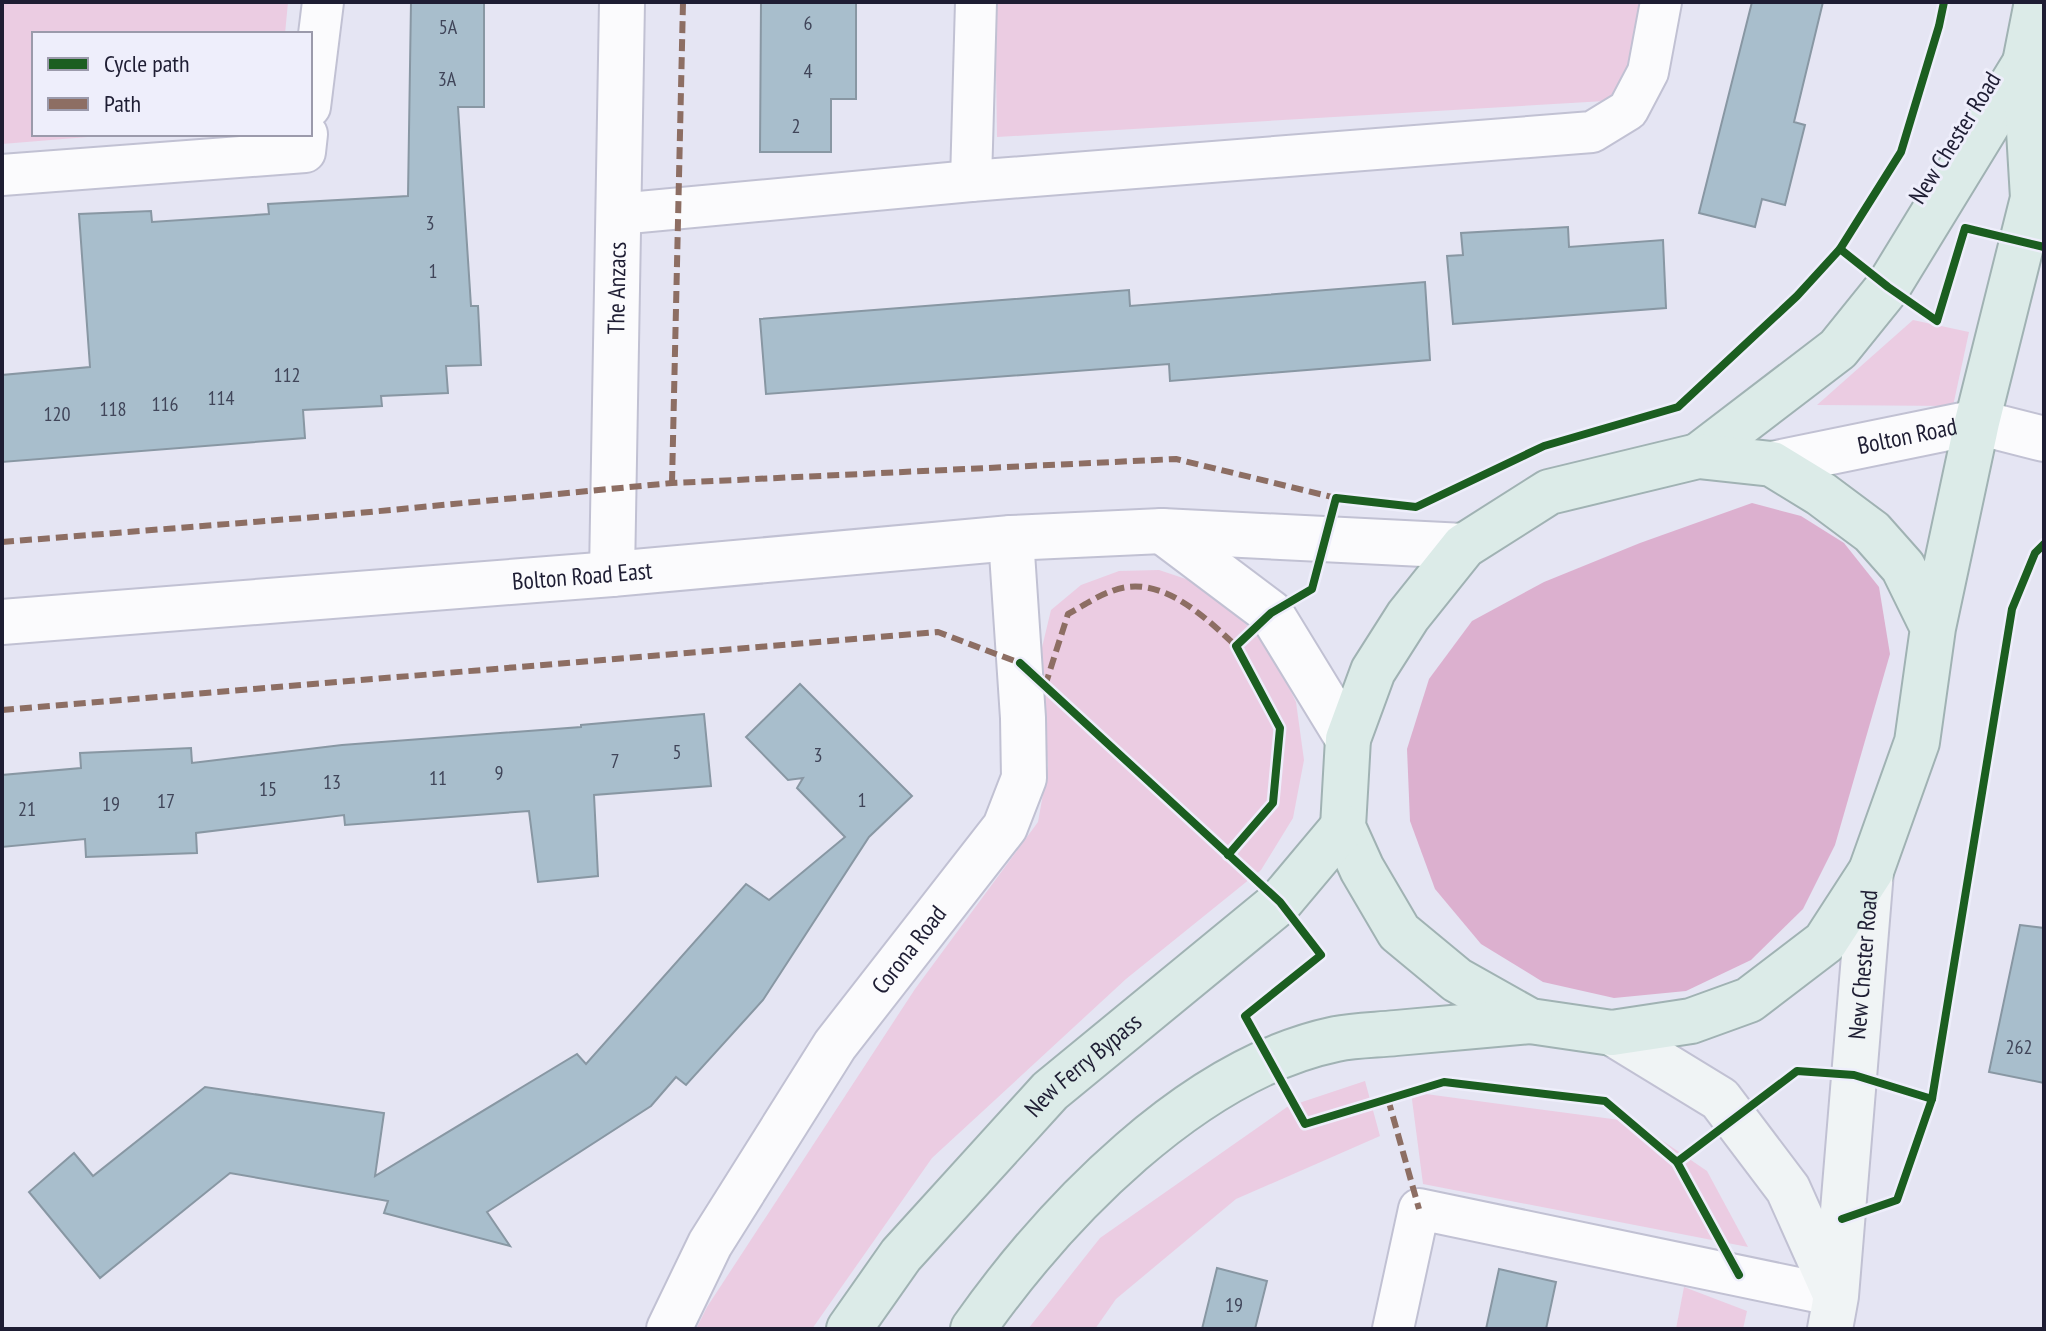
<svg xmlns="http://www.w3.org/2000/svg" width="2046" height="1331" font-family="'PT Sans Narrow',sans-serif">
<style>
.green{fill:#ebcce2}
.forest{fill:#dcb0cf}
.building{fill:#a8becc;stroke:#8897a3;stroke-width:2}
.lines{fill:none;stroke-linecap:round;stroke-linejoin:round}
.service-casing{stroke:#c1c1d3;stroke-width:44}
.minor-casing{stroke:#c1c1d3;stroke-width:48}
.secondary-casing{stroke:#c1c1d3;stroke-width:48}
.trunk-casing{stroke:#a0b2b3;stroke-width:48}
.service{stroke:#fbfbfd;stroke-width:40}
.minor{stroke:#fbfbfd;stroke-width:44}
.secondary{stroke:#f0f4f5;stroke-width:44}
.trunk{stroke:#dcebe8;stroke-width:44}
.quiet{stroke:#8d6e63;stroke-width:6;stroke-dasharray:12 6;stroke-linecap:butt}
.cycleway-casing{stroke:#eeeefb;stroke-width:13}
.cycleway{stroke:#1b5e20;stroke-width:8}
.labels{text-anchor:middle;stroke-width:6;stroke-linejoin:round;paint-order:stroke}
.number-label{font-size:20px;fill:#404559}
.street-label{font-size:24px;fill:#1e1d33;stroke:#eeeefb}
</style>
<rect width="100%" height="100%" fill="#e5e5f3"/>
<!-- green -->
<g class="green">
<path d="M2,2h286l-3,32h-251v100h90l-122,10z"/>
<path d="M995,2h649l-16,78 -23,21 -608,36z"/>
<path d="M1913,320l56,12 -16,74 -136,-1z"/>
<path d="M1159,570l39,13 32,25 41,42 25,52 8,58 -11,58 -32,52 -135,109 -194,179 -120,171h-116l11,-22 208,-318 123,-167 10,-56 -10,-102 13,-54 30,-25 38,-14z"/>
<path d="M1365,1081l15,55 -144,63 -120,100 -21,30h-67l72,-91 187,-131z"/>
<path d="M1411,1092l224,30 72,49 41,76 -325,-63z"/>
<path d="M1684,1287l63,24 -4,18h-67z"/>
</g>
<!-- forest -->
<path class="forest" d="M1752,503l49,13 43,27 35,44 11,67 -55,191 -32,64 -52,51 -65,31 -72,7 -71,-16 -62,-38 -46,-55 -25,-68 -3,-72 22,-70 43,-58 72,-39 96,-39z"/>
<!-- building -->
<g class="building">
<path d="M411,2h73v105h-26l13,199h7l3,59 -35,1 2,27 -67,3 1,10 -79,4 2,28 -303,24v-87l88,-8 -11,-153 72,-3 1,11 117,-8 -1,-10 140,-8z"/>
<path d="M761,2h95v97h-25v53h-71z"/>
<path d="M1752,2h71l-29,120 11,3 -20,80 -23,-6 -7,28 -56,-14z"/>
<path d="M1568,227l1,20 94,-7 3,68 -213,16 -6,-68 16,-1 -2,-22z"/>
<path d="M1425,282l5,78 -260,21 -1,-17 -403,30 -6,-75 369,-29 1,16z"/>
<path d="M800,684l112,112 -43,41 -106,163 -77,85 -10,-8 -25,29 -164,106 23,34 -126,-33 4,-12 -158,-28 -130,105 -71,-86 45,-39 19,23 112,-89 179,26 -9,63 202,-122 9,10 160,-180 23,16 76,-63 -48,-49 6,-10 -15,2 -42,-43z"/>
<path d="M704,714l7,72 -117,9 4,81 -60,6 -9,-71 -184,14 -1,-10 -148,18 1,20 -111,4 -1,-18 -83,8v-72l79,-7 -1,-15 111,-5 1,15 150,-18 239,-18v-2z"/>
<path d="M2020,925l24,3v155l-55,-11z"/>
<path d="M1217,1268l50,13 -12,48h-53z"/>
<path d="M1499,1269l57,13 -10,47h-60z"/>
</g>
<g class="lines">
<!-- service casing -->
<g class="service-casing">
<g id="service">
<path d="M310,107l13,-105"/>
<path d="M2,175l303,-23 2,-18"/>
<path d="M971,181l5,-179"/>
<path d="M618,214l353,-33 621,-49 36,-22 20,-38 13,-70"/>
<path d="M1393,1329l26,-120 417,87"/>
</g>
</g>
<!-- minor casing -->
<g class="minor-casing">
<g id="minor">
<path id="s1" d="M1772,464l205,-42 67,17"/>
<path d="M1162,531l109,82 77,126"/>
<path id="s2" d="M612,574l10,-572"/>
<path id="s3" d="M2,622l610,-48 399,-36 151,-7 302,15"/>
<path id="s4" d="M669,1329l41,-85 125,-199 170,-218 19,-49 -1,-60 -12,-180"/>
</g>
</g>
<!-- secondary casing -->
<g class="secondary-casing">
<g id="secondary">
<path d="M1612,1033l108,66 68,90 47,105"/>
<path id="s5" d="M1830,1329l6,-33 35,-425"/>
</g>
</g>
<!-- trunk casing -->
<g class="trunk-casing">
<g id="trunk">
<path d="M1698,456l140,-107 50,-62 137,-224"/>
<path d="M1933,628l-30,-61 -31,-35 -51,-38 -49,-30 -74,-8 -149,36 -85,54 -56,70 -35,55 -25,68 -5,88 19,42 37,63 58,48 73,41 82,12 79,-12 58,-21 76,-58 46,-71 46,-129 16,-114 44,-206 56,-224 -8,-135 12,-61"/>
<path id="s6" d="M849,1329l52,-74 149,-164 230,-189 63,-75"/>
<path d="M973,1329c82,-116 219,-260 363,-290 19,-4 41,-4 60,-6 45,-4 89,-8 134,-12"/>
</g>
</g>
<!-- service -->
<use href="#service" class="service"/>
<!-- minor -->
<use href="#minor" class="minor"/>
<!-- secondary -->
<use href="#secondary" class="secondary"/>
<!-- trunk -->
<use href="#trunk" class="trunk"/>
<!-- quiet -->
<g class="quiet">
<path d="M672,483l11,-481"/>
<path d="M2,542l326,-26 344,-33 504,-24 160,39"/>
<path d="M1045,686l23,-72c15,-8 29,-18 44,-23 47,-19 93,26 124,55"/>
<path d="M2,710l936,-78 82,31"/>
<path d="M1388,1099l31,110"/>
</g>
<!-- cycleway casing -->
<g class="cycleway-casing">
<g id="cycleway">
<path d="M1840,249l48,38 49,34 28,-93 79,19"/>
<path d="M1020,663l260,239 41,53 -76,61 60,108 139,-42 161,19 72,61 62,113"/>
<path d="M1228,855l45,-52 7,-75 -44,-82 35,-33 41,-24 24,-91 80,9 128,-61 134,-39 119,-111 43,-47 61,-97 38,-126 5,-24"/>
<path d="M1677,1162l120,-91 57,4 78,24"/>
<path d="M1842,1219l55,-19 35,-101 80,-490 23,-56 9,-9"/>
</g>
</g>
<!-- cycleway -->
<use href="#cycleway" class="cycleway"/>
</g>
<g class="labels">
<!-- number labels -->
<g class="number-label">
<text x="808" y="30">6</text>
<text x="448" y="34">5A</text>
<text x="808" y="78">4</text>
<text x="447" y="86">3A</text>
<text x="796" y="133">2</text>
<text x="430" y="230">3</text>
<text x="433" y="278">1</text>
<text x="287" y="382">112</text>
<text x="221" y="405">114</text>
<text x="165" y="411">116</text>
<text x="113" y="416">118</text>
<text x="57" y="421">120</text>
<text x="677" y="759">5</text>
<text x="818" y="762">3</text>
<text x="615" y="768">7</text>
<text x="499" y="780">9</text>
<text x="438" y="785">11</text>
<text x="332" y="789">13</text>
<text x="268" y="796">15</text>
<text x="862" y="807">1</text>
<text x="166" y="808">17</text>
<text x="111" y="811">19</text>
<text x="27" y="816">21</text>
<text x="2019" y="1054">262</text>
<text x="1234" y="1312">19</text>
</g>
<!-- street labels -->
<g class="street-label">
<text transform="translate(1955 138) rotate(-58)" y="8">New Chester Road</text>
<text dy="8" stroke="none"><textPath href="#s2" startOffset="286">The Anzacs</textPath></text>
<text dy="8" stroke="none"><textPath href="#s1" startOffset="138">Bolton Road</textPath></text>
<text dy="8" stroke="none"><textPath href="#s3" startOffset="582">Bolton Road East</textPath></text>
<text dy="8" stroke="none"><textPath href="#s4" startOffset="450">Corona Road</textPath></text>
<text dy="8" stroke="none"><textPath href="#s5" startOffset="366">New Chester Road</textPath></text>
<text dy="8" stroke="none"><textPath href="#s6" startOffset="354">New Ferry Bypass</textPath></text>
</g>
</g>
<!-- border -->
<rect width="2046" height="1331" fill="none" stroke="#1e1d33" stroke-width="8"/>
<!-- legend -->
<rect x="32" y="32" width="280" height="104" fill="#eeeefb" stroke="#9b9aab" stroke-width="2"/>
<rect x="48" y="58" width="40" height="12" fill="#1b5e20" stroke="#9b9aab" stroke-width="2"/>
<text x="104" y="72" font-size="24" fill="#1e1d33">Cycle path</text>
<rect x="48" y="98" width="40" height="12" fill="#8d6e63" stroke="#9b9aab" stroke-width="2"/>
<text x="104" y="112" font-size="24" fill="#1e1d33">Path</text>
</svg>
